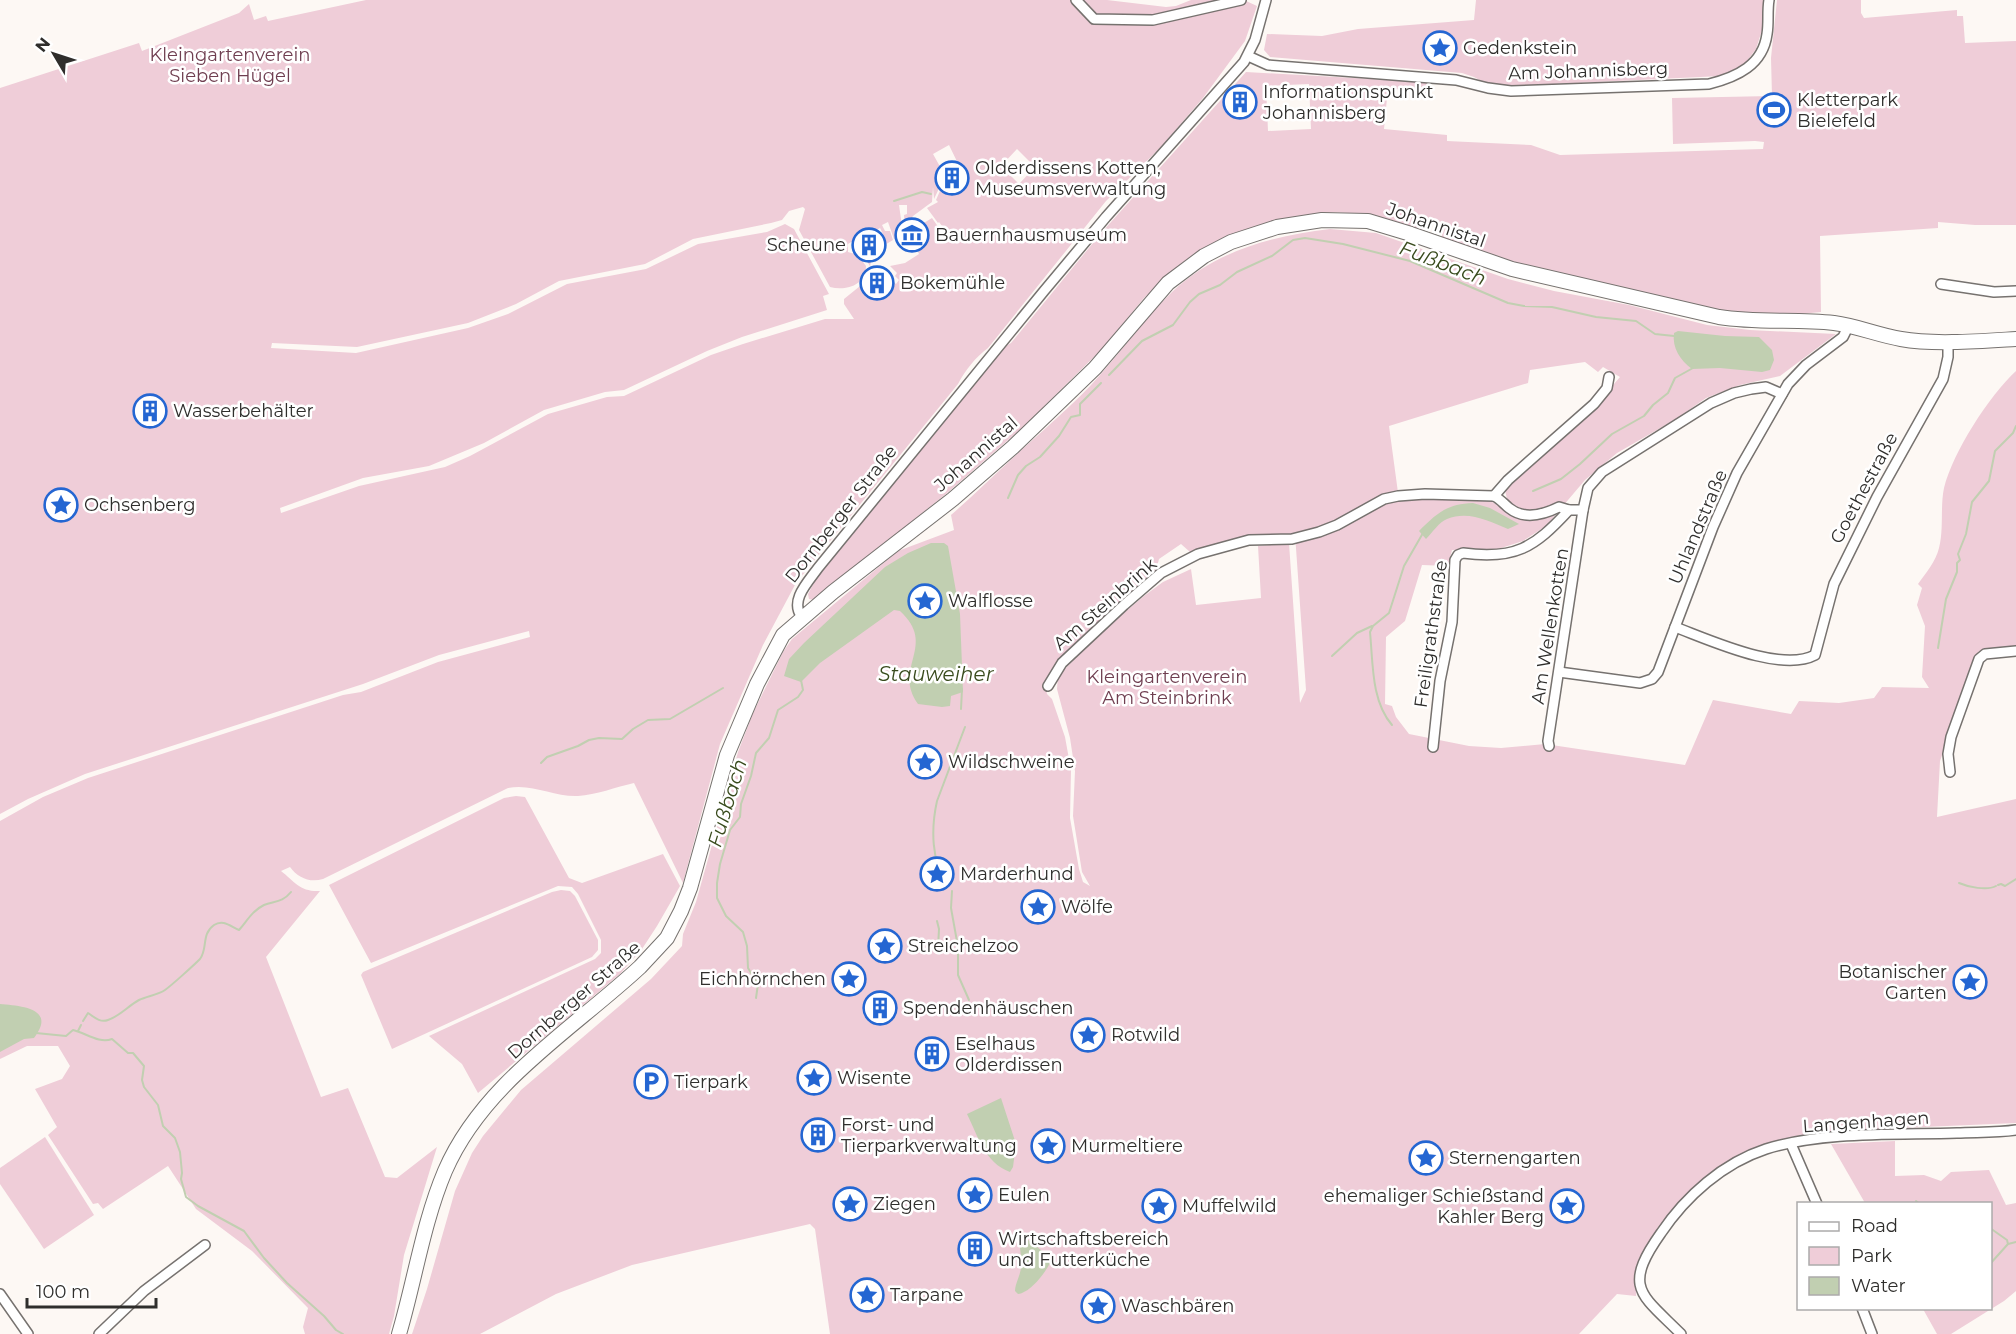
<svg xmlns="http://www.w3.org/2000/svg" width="2016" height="1334" font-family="Montserrat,sans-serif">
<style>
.green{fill:#efcdd8;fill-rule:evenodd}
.water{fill:#c1cfb1}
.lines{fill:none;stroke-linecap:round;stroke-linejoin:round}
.stream{stroke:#c1cfb1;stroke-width:2}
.minor-casing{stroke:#76726f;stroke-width:12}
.secondary-casing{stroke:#76726f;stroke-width:16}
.minor{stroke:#fff;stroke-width:9}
.secondary{stroke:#fff;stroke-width:14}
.labels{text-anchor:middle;stroke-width:5;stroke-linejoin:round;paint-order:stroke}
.poi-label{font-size:18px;fill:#2f2e2c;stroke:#fff;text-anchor:start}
.park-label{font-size:18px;fill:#6f3e50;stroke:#fff}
.street-label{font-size:18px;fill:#2f2e2c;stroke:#fff}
.water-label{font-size:20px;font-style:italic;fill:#394b1d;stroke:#fff}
</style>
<rect width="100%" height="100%" fill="#fdf8f4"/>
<!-- green -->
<g class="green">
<path d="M366,0h741l59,7 10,-1 15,-6h53l13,6 -12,35 -42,57 -42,49 -55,54 -118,147c-13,10 -22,21 -30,36l-162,199 -33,62 -43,99 -37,139 -49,-100c-18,4 -38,12 -56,13 -24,1 -46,-13 -70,-8l-185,91c-13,4 -25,-1 -33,-12l-9,4c14,11 19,21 39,20l-54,66 55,140 27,-9 37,89 12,1 40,-31 -33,108 -10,61 -5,18h-84l-2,-7 5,-19 -56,-57 -56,-42 -28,-43 -65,43 -5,-6 -5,1 -45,-69 9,-8 -22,-38 27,-10 8,-13 -12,-20h-31l-27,13v-238l43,-24 45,-19 255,-83 18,-3 77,-30 92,-25 -1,-6 -90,24 -76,29 -278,90 -57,25 -28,15v-726l139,-45 3,8 97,-38 10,-9 5,16 12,-4 2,5zM949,145l17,35 -19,10 -4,-6 -7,16 2,2 -11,6 11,15 1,-1 3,4 -3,2 -7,-10 -18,11 11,18 -7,5 1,2 -14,9 -15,3 7,7 -2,3 4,4 -3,4 -12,-8 3,9 -10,6 -8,-9h-4l-21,17v5l10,15h-29l-82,25 -32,11 -87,41 -17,1 -59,17 -78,42 -25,11 -86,19 -78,27 -1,-5 83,-30 66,-12 55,-23 60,-33 61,-18 19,-2 83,-39 35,-14 85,-27 -4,-14 6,-2 -35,-65 -9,-5 -18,8 -69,12 -52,25 -79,15 -59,30 -40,14 -112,25 -85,-5 1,-5 85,4 111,-24 48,-19 43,-23 86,-17 48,-25 78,-16 11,-3 7,-9 14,-4 2,2 -6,21 31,57c15,4 36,-1 36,-21l-8,-11 -10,-3v-8l13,-8 2,4 -7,5 14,21 2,-8 7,-2 2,-4 -5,-2 -1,3 -11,1v-13h5l-2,-3 2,-3 3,3 -2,2h4l-2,-7 8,-5 4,8 -1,3 -6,2v5h6l10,-6 -3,-9h-5l-3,-6 6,-3 6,17 9,-6 -4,-28h8v9l-3,1 1,12 8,-11 19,-14 1,-15 1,12 8,-17 -4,-7 5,-3 -10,-18zM1017,149l18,18 -16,17 -18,-18z"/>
<path d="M1476,0h287l-1,30 -6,19 -12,16 -23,11 -209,10 -27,-3 -11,-6 -12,-4 -192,-16 -6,-7 3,-16 55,2 36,-7 116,-9z"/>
<path d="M1777,0h84v13l3,5 93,-8v6h6l2,27 51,-2v184h-41l-37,-3v6l-118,8 1,76 -42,4 -42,-1 -105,-25 -97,-19 -93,-31v-17l-11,-4 -9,13c-31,-10 -61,-22 -95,-19l-123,35 -22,15 -38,35 -41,50 -82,81 -75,65 -132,106 -5,-1 -1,-5 8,-15 188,-232 7,-4 91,-111 144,-160 178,10 7,4 1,8 -44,-6 -4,41 63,6v6l84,4 29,10 203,-6 1,-7 -9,-1 -82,3 -1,-46 100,-2 -1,-38zM1309,84l2,45 -43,2 -2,-45z"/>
<path d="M1330,229l46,4 132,46 46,12 75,14 78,20 43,5 86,4 -56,42 -40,9 -34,13 -30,21 -59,34 -32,27 -39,46 -23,15 -25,8 -46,1 -4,16 -26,-1 -17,56 -19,16 -1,67 7,2 4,11 13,17 60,12 32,2 44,-4 140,21 28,-65 78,14 8,-13 40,2 35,-5 8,-11 47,1 -7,-11 3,-51 -8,-21 5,-17 -4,-4c8,-11 18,-23 21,-36 5,-19 1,-41 5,-60 9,-36 45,-92 72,-117v276l-37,4 -39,110 -3,56 79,-18v324l-185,8 -68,15 -76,50 -50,81 -1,19 -19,-2 -38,40h-749l-15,-105 -5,-5 -178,41 -76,29 -76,40h-68l15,-45 28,-98 17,-38 11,-17 38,-46 130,-111 31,-33 1,-12 13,-32 42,-150 15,-39 30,-61 9,-13 106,-88 56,-21 -3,-15c22,-19 42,-39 64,-59 25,-23 52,-46 76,-71 28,-30 52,-65 81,-93 43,-41 100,-56 158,-63zM1585,362l13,10 5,-5 17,10 -25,29 -85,77 -5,7 2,9 -8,7 -13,-8h-64l-23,2 -10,-74 139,-43 2,-13zM1295,534l11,156 -6,13 -11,-160 -31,3 3,52 -65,7 -5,-36 -28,13 -19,14 -44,37 -42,43 -1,13 13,49 5,33 -2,45 9,56 8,14 -7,-4 -4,-13 -9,-51 1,-48 -6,-33 -13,-38 -5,-5 -1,-6 5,-18 59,-58 45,-38 4,-15 22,-15 9,8 59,-16z"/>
<path d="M516,796l9,1 44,81 13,5 81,-29 17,32 -23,40 -15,23 -22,25 -142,119 -16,-29 -33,-28 166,-77 6,-6v-13l-23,-46 -6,-7 -14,-1 -187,77 -42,-78 175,-87z"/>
<path d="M561,890l9,1 5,5 23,44v10l-6,7 -200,92 -31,-74 2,-3 189,-80z"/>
<path d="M45,1137l49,78 -50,34 -44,-65v-16z"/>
<path d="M1895,1141v35l29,-1 17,6 10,-9 38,-2 17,35 10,-2v88l-12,10 -53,33h-14l-14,-25 67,-1v-104l-125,-1 -34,-59z"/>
</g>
<!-- water -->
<g class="water">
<path d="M1678,331l47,5 34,1 13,13 2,10 -4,10 -8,2 -42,-4 -28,1c-12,-9 -20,-21 -18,-36z"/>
<path d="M1473,503l17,5 29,16 -11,5c-19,-8 -40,-19 -61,-10 -8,3 -15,14 -21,20l-7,-8c18,-18 28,-27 54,-28z"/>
<path d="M931,543h13l4,3 12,68 3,78 -12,4 -1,10 -8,1 -24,-3c-26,-37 20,-58 -18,-93l-6,-1 -74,53 -19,19 -17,-6 5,-17 15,-16 81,-76 23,-14z"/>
<path d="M0,1004c21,2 57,4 34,34l-10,1 -24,13z"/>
<path d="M1001,1098l15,46 -3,23 -3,5c-25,-9 -32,-36 -43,-58z"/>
<path d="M1019,1235h3l24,19 4,9c-5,10 -20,30 -32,31l-3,-3c0,-8 6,-16 6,-25 1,-9 -2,-21 -2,-31z"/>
</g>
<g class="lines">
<!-- stream -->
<g class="stream">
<path d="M894,201l28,-9 9,2"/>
<path d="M1109,375l33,-34 31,-16 17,-23 9,-8 21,-9 17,-13 35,-16 21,-16 12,-2 38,6 67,17 98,42 16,3 28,1 44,10 40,4 19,13 19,2"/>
<path d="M1533,491l28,-12 19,-15 32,-30 32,-18 9,-11 15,-12 7,-15 18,-10"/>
<path d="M1008,498l10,-23 8,-9 14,-9 19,-21 12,-19 9,-2v-11l21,-21"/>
<path d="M1938,648l8,-49 11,-27v-9l3,-3 -2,-6 8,-20 6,-32 17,-21 6,-30 18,-18 3,-7"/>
<path d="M1332,656l25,-23 15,-7"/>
<path d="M961,709l1,-20"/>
<path d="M1392,725c-21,-24 -19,-63 -22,-93l3,-6 16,-13 15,-47 19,-33"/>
<path d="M541,763l6,-6 31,-11 11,-6 10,-2 23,1 11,-10 15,-9 22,-1 53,-31"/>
<path d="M1959,883c9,4 28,8 37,3"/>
<path d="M947,885c-16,-24 -16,-57 -10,-84l28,-74"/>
<path d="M1998,885l3,-1 4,2 11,-7"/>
<path d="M952,891l-1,17 7,39v28l11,25"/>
<path d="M937,921l2,8 -1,19"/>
<path d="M756,998l2,-14 -10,-16 -1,-22 -4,-14 -17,-16 -9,-18v-15l3,-19 10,-34 10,-13 1,-13 10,-28 5,-23 13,-15 9,-28 20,-13 5,-7 -2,-10"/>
<path d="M83,1021l5,-8c6,4 12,10 20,7 12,-4 20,-14 31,-20 8,-4 19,-5 26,-10 7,-5 29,-25 35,-31 8,-10 1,-25 14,-34 9,-6 16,1 25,5 8,-9 13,-19 25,-25 11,-4 19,-3 27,-13"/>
<path d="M78,1031l3,-6"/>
<path d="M36,1033l30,3 7,-6c13,3 26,14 39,9l16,14h5l11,13 -2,14 2,7 14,18 5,21 12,12 5,14 2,21 -1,6 5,18 12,9 46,25 20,27 23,25 37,33 12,14 7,4"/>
<path d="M1916,1201l4,3"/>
<path d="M1990,1228l17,12 1,4"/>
<path d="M1990,1264l18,-20 8,-2"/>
</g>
<!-- minor casing -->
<g class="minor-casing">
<g id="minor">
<path d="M1076,0l18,19 59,1 88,-20"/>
<path d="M1248,56l20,9 188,15 32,8 23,3 198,-7c28,-7 54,-19 58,-50 2,-11 0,-23 2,-34"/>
<path d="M1941,284l53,8 22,-1"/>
<path d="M1494,496l14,-16 86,-76 13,-16 2,-11"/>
<path d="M802,617c-13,-16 6,-35 16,-49l226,-277 62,-74 138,-155 11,-22 11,-40"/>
<path d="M1675,627c35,13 106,46 140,28l19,-71 43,-87 66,-118 5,-22v-16"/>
<path d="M1559,672l81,11 12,-4 6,-7 55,-145 24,-54 51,-89 18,-19 37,-28 6,-12"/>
<path d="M1048,686l14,-23 62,-58 37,-32 37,-19 51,-14 43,-1 27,-7 18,-7 47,-26 14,-3 27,-2 69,2c6,3 9,7 15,12 15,12 34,7 50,-1l10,3"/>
<path d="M1549,746l-1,-5 35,-231"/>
<path d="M1433,747l7,-66 12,-59 3,-62 3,-5 5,-2c52,7 71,-5 106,-43h14l5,-22 14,-16 109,-69 23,-10 17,-4 15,-2 16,7"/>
<path d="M1950,772l-2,-18 3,-17 28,-78 6,-5 31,-3"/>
<path d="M1791,1144l26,60"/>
<path d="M0,1294l28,40"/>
<path d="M1862,1308l10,26"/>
<path d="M99,1334l45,-43 61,-46"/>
<path d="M1681,1334c-40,-40 -59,-46 -20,-101 25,-37 62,-70 105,-84 59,-18 130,-14 191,-16 19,-1 40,0 59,-3"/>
</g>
</g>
<!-- secondary casing -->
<g class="secondary-casing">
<path id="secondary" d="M399,1334c16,-54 24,-111 46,-163 38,-88 127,-141 195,-204l27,-29 14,-27 9,-23 37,-133 30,-71 26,-49 50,-43 120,-93 60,-52 82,-79 73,-85 36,-27 27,-14 46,-15 45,-7 46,1 43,13 101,35 207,48c38,6 77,2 115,6 23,3 44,12 67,16 32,6 82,2 115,0"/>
</g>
<!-- minor -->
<use href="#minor" class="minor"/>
<!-- secondary -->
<use href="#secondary" class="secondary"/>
</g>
<!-- icons -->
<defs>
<g id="sight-ring" transform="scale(1.725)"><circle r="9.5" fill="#fff" stroke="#2466d2" stroke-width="1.5"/><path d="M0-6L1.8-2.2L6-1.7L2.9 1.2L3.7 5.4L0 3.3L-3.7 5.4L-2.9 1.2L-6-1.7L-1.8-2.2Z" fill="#2466d2"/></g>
<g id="building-ring" transform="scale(1.725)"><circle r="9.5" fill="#fff" stroke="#2466d2" stroke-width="1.5"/><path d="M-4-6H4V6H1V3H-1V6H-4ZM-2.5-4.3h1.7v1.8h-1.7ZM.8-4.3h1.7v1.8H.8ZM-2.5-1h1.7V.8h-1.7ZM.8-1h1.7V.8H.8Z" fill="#2466d2"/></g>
<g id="stadium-ring" transform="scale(1.725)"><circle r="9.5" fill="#fff" stroke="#2466d2" stroke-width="1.5"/><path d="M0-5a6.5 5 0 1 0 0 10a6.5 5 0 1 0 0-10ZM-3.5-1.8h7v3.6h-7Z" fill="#2466d2"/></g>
<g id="museum-ring" transform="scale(1.725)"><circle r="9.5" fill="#fff" stroke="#2466d2" stroke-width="1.5"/><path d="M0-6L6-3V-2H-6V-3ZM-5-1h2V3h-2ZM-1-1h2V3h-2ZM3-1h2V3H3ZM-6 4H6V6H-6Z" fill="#2466d2"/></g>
<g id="parking-ring" transform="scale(1.725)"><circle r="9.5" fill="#fff" stroke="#2466d2" stroke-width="1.5"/><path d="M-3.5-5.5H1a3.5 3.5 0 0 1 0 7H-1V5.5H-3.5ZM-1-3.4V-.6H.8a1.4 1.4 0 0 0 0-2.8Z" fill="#2466d2"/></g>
</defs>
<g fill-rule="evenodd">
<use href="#sight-ring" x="1440" y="48"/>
<use href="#building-ring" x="1240" y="102"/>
<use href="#stadium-ring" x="1774" y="110"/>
<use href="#building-ring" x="952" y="178"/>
<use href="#museum-ring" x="912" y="235"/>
<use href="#building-ring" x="869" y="245"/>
<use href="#building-ring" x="877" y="283"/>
<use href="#building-ring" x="150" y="411"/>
<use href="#sight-ring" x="61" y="505"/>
<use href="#sight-ring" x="925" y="601"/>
<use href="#sight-ring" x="925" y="762"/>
<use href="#sight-ring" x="937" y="874"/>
<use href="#sight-ring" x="1038" y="907"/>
<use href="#sight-ring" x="885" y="946"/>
<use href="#sight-ring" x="849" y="979"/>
<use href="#sight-ring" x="1970" y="982"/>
<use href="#building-ring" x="880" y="1008"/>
<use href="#sight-ring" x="1088" y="1035"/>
<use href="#building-ring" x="932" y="1054"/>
<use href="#sight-ring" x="814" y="1078"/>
<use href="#parking-ring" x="651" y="1082"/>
<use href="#building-ring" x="818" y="1135"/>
<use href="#sight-ring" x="1048" y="1146"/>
<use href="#sight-ring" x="1426" y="1158"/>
<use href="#sight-ring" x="975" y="1195"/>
<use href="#sight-ring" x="850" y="1204"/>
<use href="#sight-ring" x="1159" y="1206"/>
<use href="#sight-ring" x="1567" y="1206"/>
<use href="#building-ring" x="975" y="1249"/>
<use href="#sight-ring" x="867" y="1295"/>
<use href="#sight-ring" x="1098" y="1306"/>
</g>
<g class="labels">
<!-- poi labels -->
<g class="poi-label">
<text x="1463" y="54">Gedenkstein</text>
<text x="1263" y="98">Informationspunkt<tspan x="1263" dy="21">Johannisberg</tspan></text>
<text x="1797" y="106">Kletterpark<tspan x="1797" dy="21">Bielefeld</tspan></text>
<text x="975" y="174">Olderdissens Kotten,<tspan x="975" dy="21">Museumsverwaltung</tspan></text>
<text x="935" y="241">Bauernhausmuseum</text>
<text x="846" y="251" text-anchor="end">Scheune</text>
<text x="900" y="289">Bokemühle</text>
<text x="173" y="417">Wasserbehälter</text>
<text x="84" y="511">Ochsenberg</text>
<text x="948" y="607">Walflosse</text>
<text x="948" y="768">Wildschweine</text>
<text x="960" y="880">Marderhund</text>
<text x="1061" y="913">Wölfe</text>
<text x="908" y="952">Streichelzoo</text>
<text x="1947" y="978" text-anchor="end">Botanischer<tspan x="1947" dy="21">Garten</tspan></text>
<text x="826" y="985" text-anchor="end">Eichhörnchen</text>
<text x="903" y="1014">Spendenhäuschen</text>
<text x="1111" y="1041">Rotwild</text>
<text x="955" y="1050">Eselhaus<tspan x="955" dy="21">Olderdissen</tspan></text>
<text x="837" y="1084">Wisente</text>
<text x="674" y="1088">Tierpark</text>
<text x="841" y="1131">Forst- und<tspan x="841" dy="21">Tierparkverwaltung</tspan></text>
<text x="1071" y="1152">Murmeltiere</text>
<text x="1449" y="1164">Sternengarten</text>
<text x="998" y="1201">Eulen</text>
<text x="1544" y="1202" text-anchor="end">ehemaliger Schießstand<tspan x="1544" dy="21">Kahler Berg</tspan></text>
<text x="873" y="1210">Ziegen</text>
<text x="1182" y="1212">Muffelwild</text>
<text x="998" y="1245">Wirtschaftsbereich<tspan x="998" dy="21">und Futterküche</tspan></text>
<text x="890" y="1301">Tarpane</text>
<text x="1121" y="1312">Waschbären</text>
</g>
<!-- park labels -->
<g class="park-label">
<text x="230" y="61">Kleingartenverein<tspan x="230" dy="21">Sieben Hügel</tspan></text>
<text x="1167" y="683">Kleingartenverein<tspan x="1167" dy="21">Am Steinbrink</tspan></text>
</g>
<!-- street labels -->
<g class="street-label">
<text transform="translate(1588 71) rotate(-2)" y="6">Am Johannisberg</text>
<text transform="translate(1436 225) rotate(19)" y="6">Johannistal</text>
<text transform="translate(976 454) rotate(-41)" y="6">Johannistal</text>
<text transform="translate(1864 488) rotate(-62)" y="6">Goethestraße</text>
<text transform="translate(841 514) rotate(-52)" y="6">Dornberger Straße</text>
<text transform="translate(1698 527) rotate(-67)" y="6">Uhlandstraße</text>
<text transform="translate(1105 604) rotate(-41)" y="6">Am Steinbrink</text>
<text transform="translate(1550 626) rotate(-81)" y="6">Am Wellenkotten</text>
<text transform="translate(1431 634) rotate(-82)" y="6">Freiligrathstraße</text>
<text transform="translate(574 1000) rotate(-41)" y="6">Dornberger Straße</text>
<text transform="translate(1866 1122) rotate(-4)" y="6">Langenhagen</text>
</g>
<!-- water labels -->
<g class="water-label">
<text transform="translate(1443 263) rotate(21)" y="7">Fußbach</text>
<text x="936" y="681">Stauweiher</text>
<text transform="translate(727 803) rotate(-73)" y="7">Fußbach</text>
</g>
</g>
<!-- legend -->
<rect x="1797" y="1202" width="195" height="108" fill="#ffffff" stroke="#acabab" stroke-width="1.5"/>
<rect x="1809" y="1222" width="30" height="9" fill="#ffffff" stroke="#acabab" stroke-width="1.5"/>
<text x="1851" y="1232" font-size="18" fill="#2f2e2c">Road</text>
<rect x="1809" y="1247" width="30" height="18" fill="#efcdd8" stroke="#acabab" stroke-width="1.5"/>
<text x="1851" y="1262" font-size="18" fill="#2f2e2c">Park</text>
<rect x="1809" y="1277" width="30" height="18" fill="#c1cfb1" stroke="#acabab" stroke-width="1.5"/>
<text x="1851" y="1292" font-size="18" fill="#2f2e2c">Water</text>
<!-- north arrow -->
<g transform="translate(54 54) rotate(309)" stroke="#ffffff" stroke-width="4.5" paint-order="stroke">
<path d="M0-4.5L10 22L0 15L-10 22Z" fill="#2f2e2c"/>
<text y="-9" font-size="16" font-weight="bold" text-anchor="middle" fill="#2f2e2c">N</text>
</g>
<!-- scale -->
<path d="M27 1298v9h129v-9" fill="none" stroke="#2f2e2c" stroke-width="3"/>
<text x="36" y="1298" font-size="18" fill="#2f2e2c" stroke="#ffffff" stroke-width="4.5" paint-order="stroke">100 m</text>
</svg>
